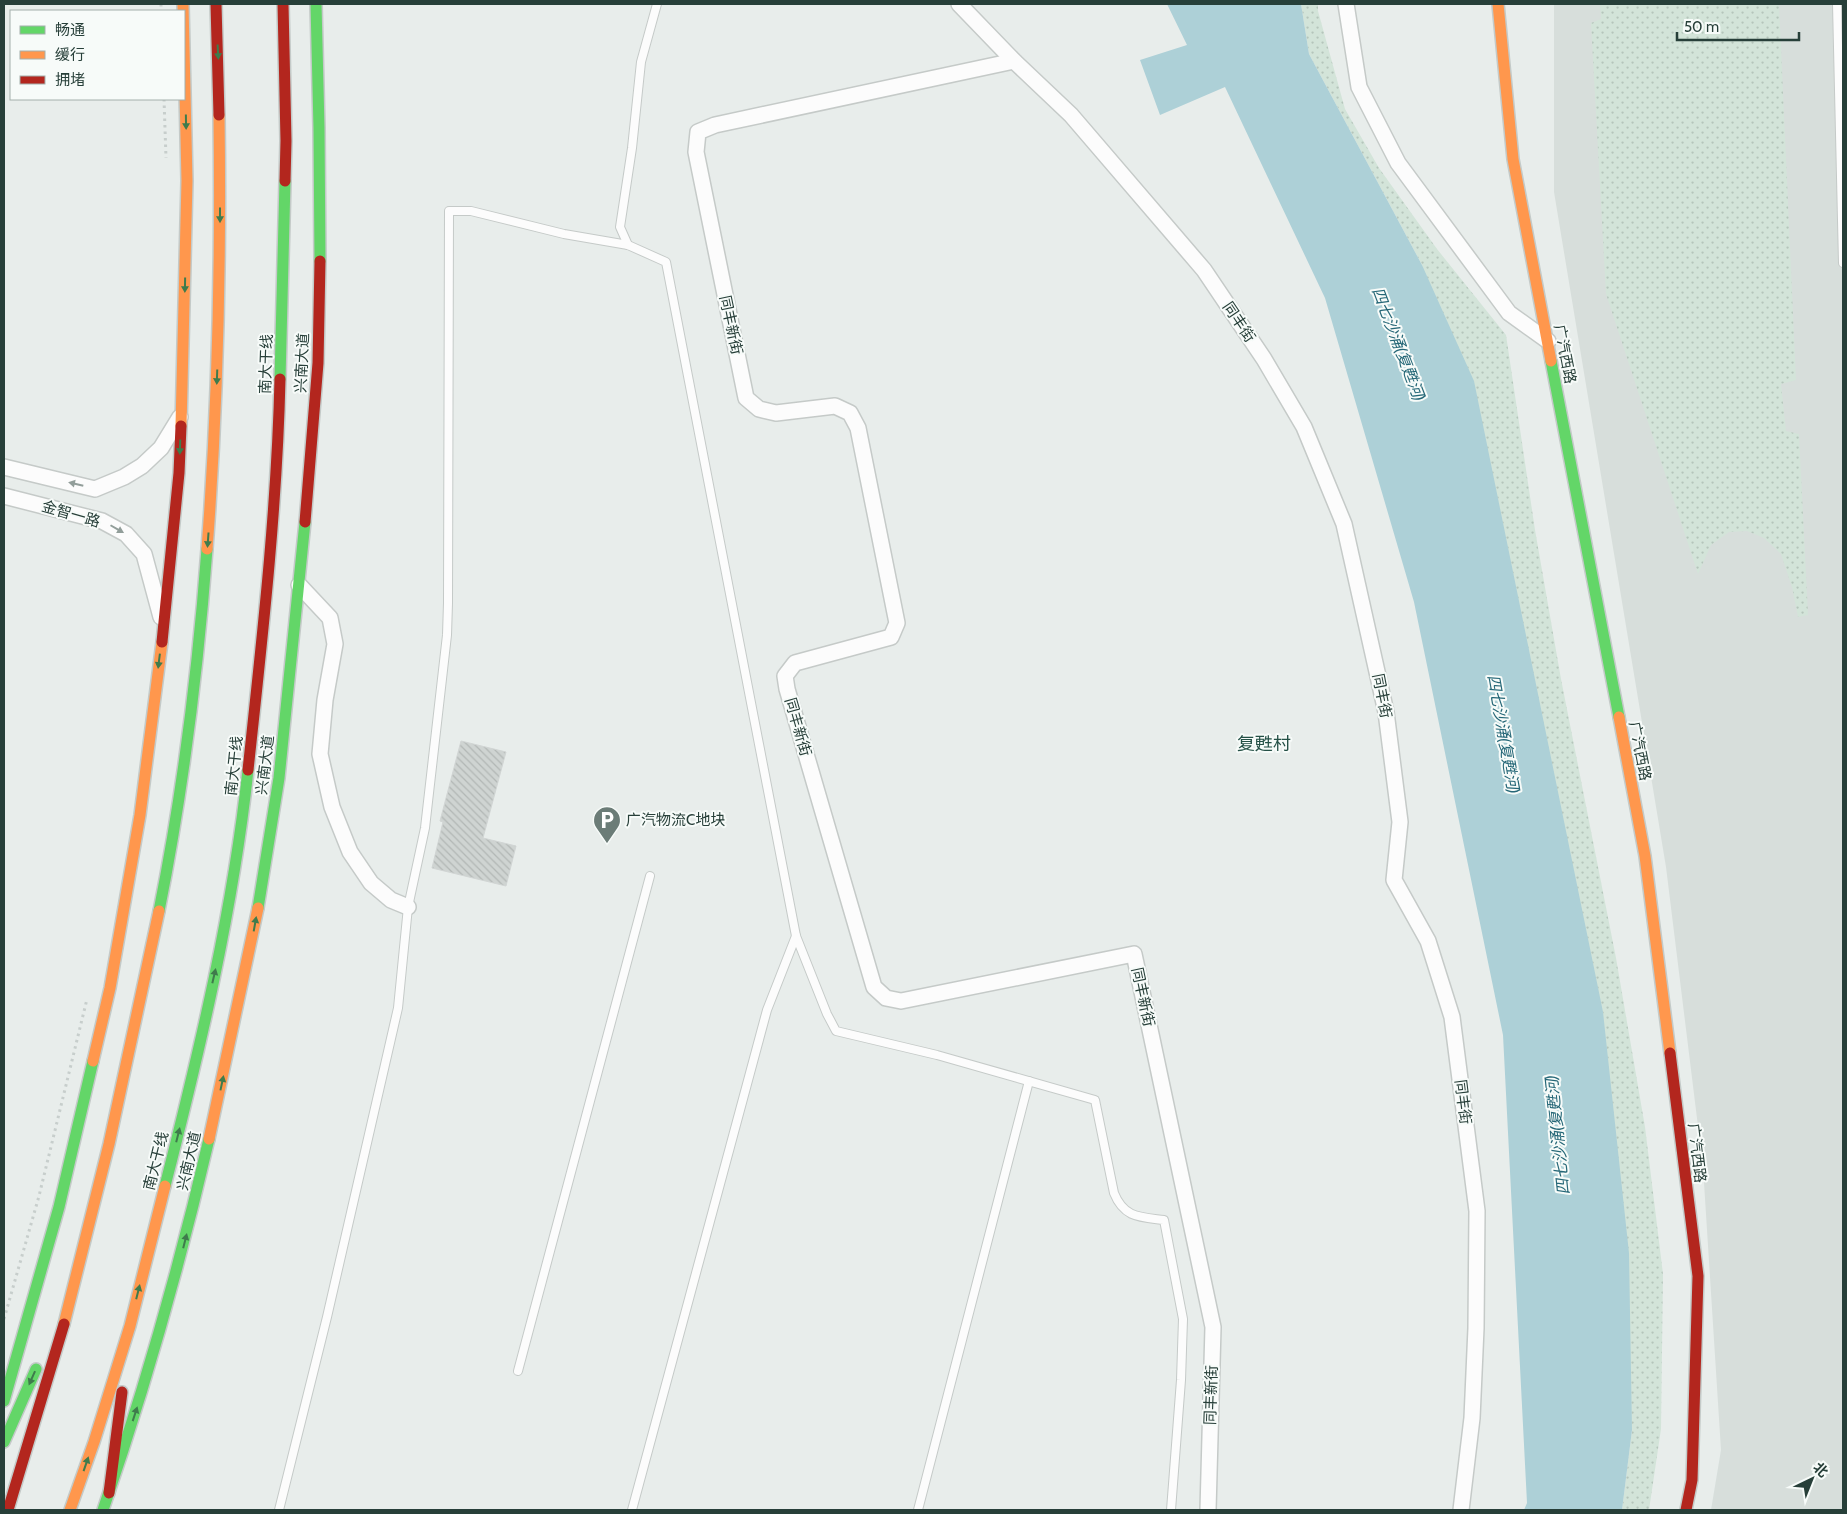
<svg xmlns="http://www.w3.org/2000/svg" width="1847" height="1514" font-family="Cabin,'Noto Sans SC',sans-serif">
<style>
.built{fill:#d7dedb}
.grass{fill:url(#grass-dots)}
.water{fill:#add0d7}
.building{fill:url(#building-back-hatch);stroke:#d1d5d4}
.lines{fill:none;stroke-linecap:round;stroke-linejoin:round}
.lane-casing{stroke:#c5cac8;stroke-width:10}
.street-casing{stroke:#c5cac8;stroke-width:18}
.fast-casing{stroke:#c4cac8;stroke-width:14}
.slow-casing{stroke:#c4cac8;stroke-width:14}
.jam-casing{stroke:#c4cac8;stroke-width:14}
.path{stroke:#c7cecc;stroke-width:3;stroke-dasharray:2.5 4;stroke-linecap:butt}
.lane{stroke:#fcfcfc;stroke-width:8}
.street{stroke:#fcfcfc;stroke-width:15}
.fast{stroke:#63d668;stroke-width:11}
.slow{stroke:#ff974d;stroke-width:11}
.jam{stroke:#b3261e;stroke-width:11}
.oneway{fill:#3f7b4c}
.oneway2{fill:#929e9a}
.labels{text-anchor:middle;stroke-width:4;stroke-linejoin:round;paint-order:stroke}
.street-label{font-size:15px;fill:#273f39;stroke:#f7fbf9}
.poi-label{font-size:15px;fill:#273f39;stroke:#f7fbf9;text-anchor:start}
.water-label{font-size:16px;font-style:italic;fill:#256777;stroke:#f7fbf9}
.quarter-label{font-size:18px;fill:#245046;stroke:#f7fbf9}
</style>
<defs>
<pattern id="grass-dots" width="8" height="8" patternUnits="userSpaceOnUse" patternTransform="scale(1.25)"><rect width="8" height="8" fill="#d3e4d9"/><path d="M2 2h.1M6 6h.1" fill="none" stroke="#b5c5bb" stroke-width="1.8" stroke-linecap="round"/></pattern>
<pattern id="building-back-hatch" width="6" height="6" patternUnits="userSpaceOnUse" patternTransform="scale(1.25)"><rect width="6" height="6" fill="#cfd4d2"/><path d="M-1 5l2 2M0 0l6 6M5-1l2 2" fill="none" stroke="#b2b7b5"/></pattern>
</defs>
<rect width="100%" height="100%" fill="#e8edeb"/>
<!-- built -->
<path class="built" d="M1554,4h289v1506h-132l10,-60 -18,-283 -37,-300 -112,-675z"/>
<!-- grass -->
<g class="grass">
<path d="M1301,4h17v7l27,98 34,59 58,81 69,86 29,195 26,149 55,279 29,169 18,147 -2,155 -12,81h-27l10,-80 -210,-1165 -113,-211z"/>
<path d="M1600,4h179l17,376 -15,4 5,47 13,3 9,181 -10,2 -6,-30 -11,-33 -17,-16 -17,-7 -18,1 -18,13 -13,29 -92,-280 -15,-271 10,-4z"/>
</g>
<!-- water -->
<path class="water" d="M1167,4h134l8,50 113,211 52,116 129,631 26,241 3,177 -10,80h-98l3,-7 -24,-468 -89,-433 -89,-304 -100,-211 -65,28 -20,-55 47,-15z"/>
<!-- building -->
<path class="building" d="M461,741l45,11 -23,86 33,8 -10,40 -74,-18 11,-46 -3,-1z"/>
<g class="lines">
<!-- lane casing -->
<g class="lane-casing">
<g id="lane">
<path d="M1837,4l6,259"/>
<path d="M628,245l-8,-18 12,-79 9,-86 16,-58"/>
<path d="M518,1371l132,-495"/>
<path d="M279,1510l48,-193 71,-309 10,-101 17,-79 22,-193 1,-32 1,-392h22l93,23 64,11 38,17 130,674 31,78 9,17 101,24 158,45 19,93c10,25 26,24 50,27l19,99 -2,61 -10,130"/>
<path d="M632,1510l135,-500 29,-74"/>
<path d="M918,1510l111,-429"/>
</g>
</g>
<!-- street casing -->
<g class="street-casing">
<g id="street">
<path d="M959,4l55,57 57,54 133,155 60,89 40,68 40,97 42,188 14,110 -6,58 34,61 24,76 25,194 -1,117 -4,90 -11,92"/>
<path d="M1346,4l13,83 39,76 111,150 39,28"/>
<path d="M1014,61l-299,64 -17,7 -2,20 50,246 13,11 17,4 59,-7 15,7 8,15 39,195 -6,14 -96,26 -10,13 2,13 87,298 12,11 15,3 233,-47 79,373 -5,183"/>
<path d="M4,467l91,22 29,-12 18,-11 19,-18 19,-31"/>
<path d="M4,496l98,25 24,13 18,20 17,63"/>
<path d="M299,585l31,33 5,26 -10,56 -5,54 12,53 18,45 21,31 20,17 17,7"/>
</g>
</g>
<!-- fast casing -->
<g class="fast-casing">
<g id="fast">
<path d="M316,4l3,124 1,133"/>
<path d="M1551,361l68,356"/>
<path d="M280,379l5,-198"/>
<path d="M258,908l21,-130 26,-256"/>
<path d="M159,911c24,-120 39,-241 48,-362"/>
<path d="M165,1186c35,-137 68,-276 83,-416"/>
<path d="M4,1401l55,-194 34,-146"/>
<path d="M4,1442l32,-73"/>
<path d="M103,1510c42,-122 77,-246 106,-371"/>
</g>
</g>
<!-- slow casing -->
<g class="slow-casing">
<g id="slow">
<path d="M1498,4l15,155 38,202"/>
<path d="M181,426l6,-245 -4,-177"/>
<path d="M207,549c11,-145 14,-289 12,-434"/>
<path d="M1619,717l26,139 25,197"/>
<path d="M93,1061l17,-73 30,-173 22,-173"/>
<path d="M209,1139l49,-231"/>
<path d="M64,1324l45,-180 50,-233"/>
<path d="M70,1510l24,-68 36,-116 35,-140"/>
</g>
</g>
<!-- jam casing -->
<g class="jam-casing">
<g id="jam">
<path d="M216,4l3,111"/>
<path d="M283,4l3,137 -1,40"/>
<path d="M305,522l13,-159 2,-102"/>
<path d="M162,642l17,-169 2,-47"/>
<path d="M248,770c14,-130 29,-260 32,-391"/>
<path d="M1670,1053l28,223 -6,204 -6,30"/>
<path d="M109,1493l13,-101"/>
<path d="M8,1510l56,-186"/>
</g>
</g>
<!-- path -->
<g class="path">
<path d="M161,4v7"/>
<path d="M164,99l2,59"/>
<path d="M4,1319l35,-123 48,-197"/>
</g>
<!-- lane -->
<use href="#lane" class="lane"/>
<!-- street -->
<use href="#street" class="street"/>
<!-- fast -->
<use href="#fast" class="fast"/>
<!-- slow -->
<use href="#slow" class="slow"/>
<!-- jam -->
<use href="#jam" class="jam"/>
</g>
<!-- one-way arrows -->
<defs><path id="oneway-solid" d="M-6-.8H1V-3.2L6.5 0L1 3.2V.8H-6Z" transform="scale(1.25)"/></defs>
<g class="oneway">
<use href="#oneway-solid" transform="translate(218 52) rotate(87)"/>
<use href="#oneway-solid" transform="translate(186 122) rotate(89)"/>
<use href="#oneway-solid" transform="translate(220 215) rotate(90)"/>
<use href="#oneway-solid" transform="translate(185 285) rotate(91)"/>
<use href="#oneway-solid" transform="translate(217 377) rotate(92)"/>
<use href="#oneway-solid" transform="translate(180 447) rotate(92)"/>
<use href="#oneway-solid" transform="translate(208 540) rotate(94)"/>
<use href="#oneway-solid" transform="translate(159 661) rotate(97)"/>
<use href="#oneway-solid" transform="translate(255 924) rotate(-80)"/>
<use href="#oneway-solid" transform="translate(214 976) rotate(-77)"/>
<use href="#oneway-solid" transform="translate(222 1083) rotate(-78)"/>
<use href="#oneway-solid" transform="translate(178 1135) rotate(-76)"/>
<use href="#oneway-solid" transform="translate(185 1241) rotate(-76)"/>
<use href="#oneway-solid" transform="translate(138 1292) rotate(-76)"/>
<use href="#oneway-solid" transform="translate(32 1378) rotate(114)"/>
<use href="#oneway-solid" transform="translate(135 1414) rotate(-72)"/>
<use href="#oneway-solid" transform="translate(86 1464) rotate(-71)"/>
</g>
<g class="oneway2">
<use href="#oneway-solid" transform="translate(76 484) rotate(-167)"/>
<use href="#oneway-solid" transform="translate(117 529) rotate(30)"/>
</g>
<!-- icons -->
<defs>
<g id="parking-pin" transform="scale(1.4375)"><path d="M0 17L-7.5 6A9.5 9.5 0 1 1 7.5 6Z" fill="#6b7c77" stroke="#f7fbf9"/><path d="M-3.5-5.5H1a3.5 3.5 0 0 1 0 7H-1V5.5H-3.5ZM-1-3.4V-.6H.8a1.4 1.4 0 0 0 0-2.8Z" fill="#fff"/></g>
</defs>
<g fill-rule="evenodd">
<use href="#parking-pin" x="607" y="820"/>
</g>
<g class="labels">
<!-- street labels -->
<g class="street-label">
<text transform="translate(1239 322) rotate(56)" y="5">同丰街</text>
<text transform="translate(731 325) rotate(78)" y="5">同丰新街</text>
<text transform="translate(1565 354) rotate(79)" y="5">广汽西路</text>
<text transform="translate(302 363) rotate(-87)" y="5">兴南大道</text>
<text transform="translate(266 364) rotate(-88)" y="5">南大干线</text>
<text transform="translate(71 514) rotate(16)" y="5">金智一路</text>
<text transform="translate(1382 696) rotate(79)" y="5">同丰街</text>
<text transform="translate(798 727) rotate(74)" y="5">同丰新街</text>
<text transform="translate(1640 751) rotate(79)" y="5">广汽西路</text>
<text transform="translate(265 765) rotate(-83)" y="5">兴南大道</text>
<text transform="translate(234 766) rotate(-84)" y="5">南大干线</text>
<text transform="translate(1143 997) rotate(78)" y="5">同丰新街</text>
<text transform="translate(1463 1102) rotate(83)" y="5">同丰街</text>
<text transform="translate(1697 1153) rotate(83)" y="5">广汽西路</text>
<text transform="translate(156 1161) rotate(-76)" y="5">南大干线</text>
<text transform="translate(189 1161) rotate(-77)" y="5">兴南大道</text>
<text transform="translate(1211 1395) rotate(-88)" y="5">同丰新街</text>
</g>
<!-- poi labels -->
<g class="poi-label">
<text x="626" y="825">广汽物流C地块</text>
</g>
<!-- water labels -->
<g class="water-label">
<text transform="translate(1399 344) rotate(69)" y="6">四七沙涌(复甦河)</text>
<text transform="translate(1504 734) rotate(80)" y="6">四七沙涌(复甦河)</text>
<text transform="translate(1557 1135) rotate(-96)" y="6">四七沙涌(复甦河)</text>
</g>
<!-- quarter labels -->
<g class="quarter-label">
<text x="1264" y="750">复甦村</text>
</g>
</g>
<!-- border -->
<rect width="1847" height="1514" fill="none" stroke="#273f39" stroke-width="10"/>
<!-- legend -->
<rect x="10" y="10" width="175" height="90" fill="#f7fbf9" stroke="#a4b0ac"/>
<rect x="20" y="26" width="25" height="8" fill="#63d668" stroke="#a4b0ac"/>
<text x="55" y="35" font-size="15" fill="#273f39">畅通</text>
<rect x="20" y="51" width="25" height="8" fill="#ff974d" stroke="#a4b0ac"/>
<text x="55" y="60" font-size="15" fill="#273f39">缓行</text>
<rect x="20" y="76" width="25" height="8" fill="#b3261e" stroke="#a4b0ac"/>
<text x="55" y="85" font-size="15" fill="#273f39">拥堵</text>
<!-- north arrow -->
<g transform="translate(1812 1479) rotate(43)" stroke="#f7fbf9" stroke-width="4" paint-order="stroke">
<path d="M0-4L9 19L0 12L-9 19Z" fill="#273f39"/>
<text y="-8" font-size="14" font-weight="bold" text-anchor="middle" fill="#273f39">北</text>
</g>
<!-- scale -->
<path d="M1677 32v8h122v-8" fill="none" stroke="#273f39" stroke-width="2.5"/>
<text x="1684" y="32" font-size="15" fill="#273f39" stroke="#f7fbf9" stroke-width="4" paint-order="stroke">50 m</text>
</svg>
